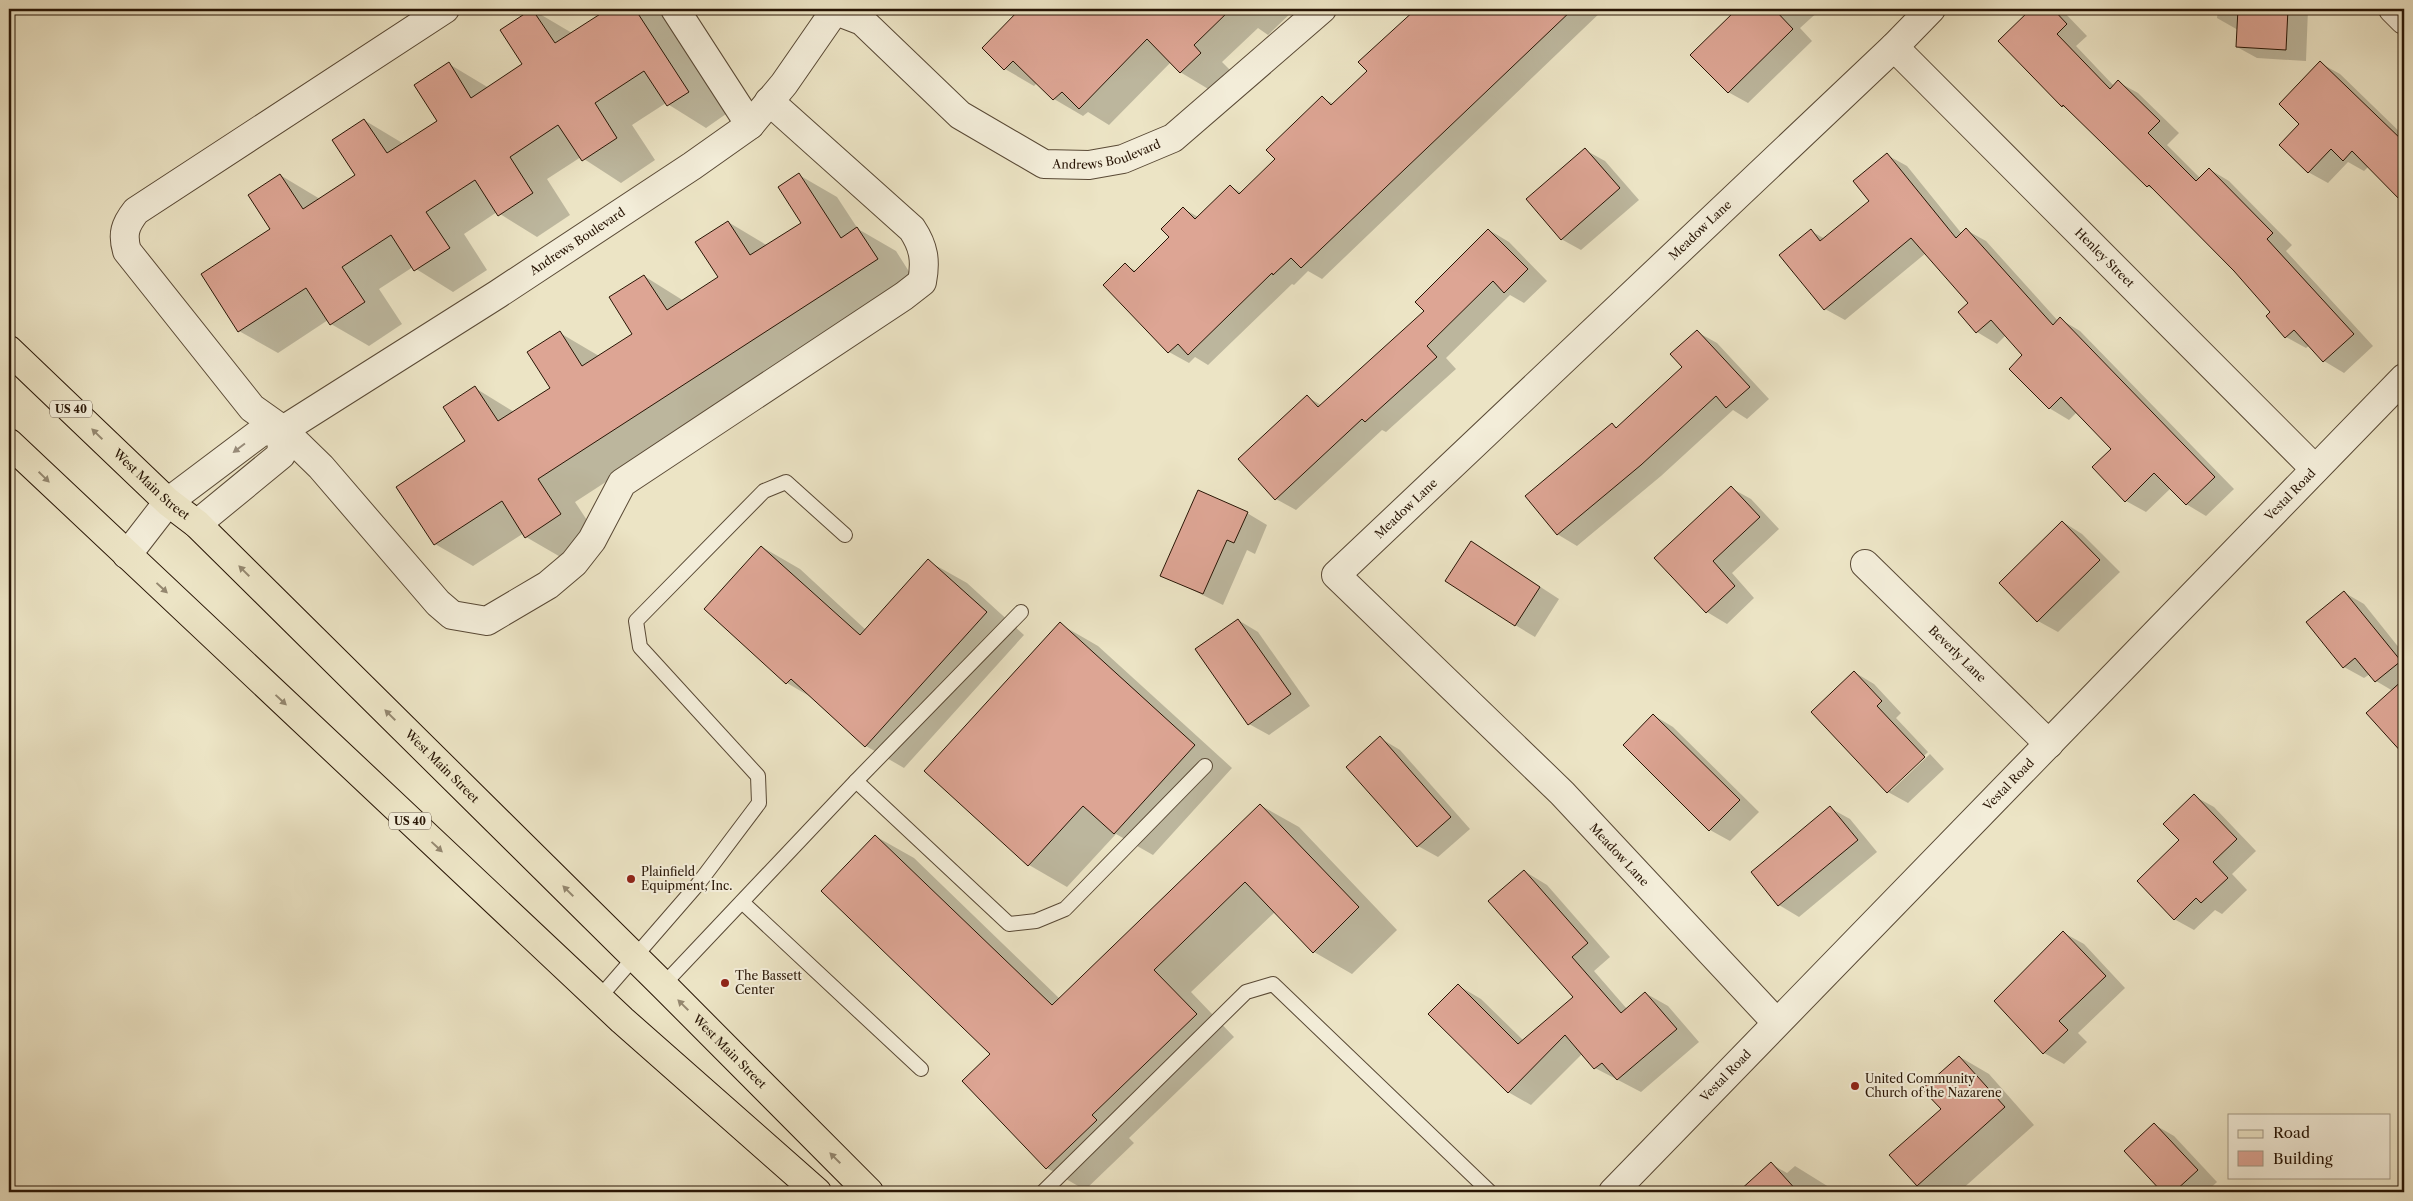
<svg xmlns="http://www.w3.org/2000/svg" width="2413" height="1201" font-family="'Libre Caslon Text',serif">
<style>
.shadow{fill:#0003}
.building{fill:#dda594;stroke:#281505}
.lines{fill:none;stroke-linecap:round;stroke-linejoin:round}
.service-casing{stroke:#594935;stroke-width:16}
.minor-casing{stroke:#594935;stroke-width:30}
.tertiary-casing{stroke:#594935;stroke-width:30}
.primary-casing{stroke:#281505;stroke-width:30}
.service{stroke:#f3edd9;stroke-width:14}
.minor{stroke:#f3edd9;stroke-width:28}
.tertiary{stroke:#f3edd9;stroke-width:28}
.primary{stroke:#ece4c5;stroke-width:28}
.oneway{fill:#94876f}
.oneway2{fill:#988c7a}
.poi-dot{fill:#8f2418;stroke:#f3edd9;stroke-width:2}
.labels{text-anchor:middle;stroke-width:4;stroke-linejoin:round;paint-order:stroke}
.shield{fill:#f3edd9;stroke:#655645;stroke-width:1}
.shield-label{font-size:11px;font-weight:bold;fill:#281505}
.street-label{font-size:12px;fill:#281505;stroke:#f3edd9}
.poi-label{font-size:12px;fill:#281505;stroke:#f3edd9;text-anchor:start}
</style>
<rect width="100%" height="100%" fill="#ece4c5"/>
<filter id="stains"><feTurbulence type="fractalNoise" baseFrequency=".004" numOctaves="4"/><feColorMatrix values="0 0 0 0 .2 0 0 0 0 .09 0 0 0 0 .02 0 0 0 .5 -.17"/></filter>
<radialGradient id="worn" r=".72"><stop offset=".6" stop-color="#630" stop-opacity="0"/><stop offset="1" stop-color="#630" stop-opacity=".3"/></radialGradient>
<!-- shadow -->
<g class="shadow">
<path d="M606,9h52l68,105 -20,14 -40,-25 -34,22 23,35 -34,23 -40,-26 -34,22 23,36 -33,22 -40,-25 -33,22 23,36 -34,22 -40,-25 -34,22 23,35 -33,22 -38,-22 -3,-4 -50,33 -39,-22 33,-101 8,-55 40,24 36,-24 8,-55 40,24 35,-23 10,-57 40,24 35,-23 -23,-35 32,-20 39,23 35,-22z"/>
<path d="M983,9h9l-2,3z"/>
<path d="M1022,9h273l-27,26 -10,-7 -36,34 8,8 -20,20 -30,-18 -9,-10 -62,63 -21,-13 -5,4 -29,-17 -17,-16 -3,3 -29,-17 -21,-21z"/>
<path d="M1435,9h169l-282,270 -14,-8 -14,14 -2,-1 -84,81 -13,-8 -6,6 -20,-11 -44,-87 11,6 35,-34 13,-28 14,8 32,-31 12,7 34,-34 46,-61 12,6z"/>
<path d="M1739,9h82l-21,19 12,13 -64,62 -20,-11 -36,-37z"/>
<path d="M2032,9l30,1 25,26 -11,10 38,40 4,-4 20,11 41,40 -12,12 33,33 9,-9 20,12 63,64 -6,6 87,95 -29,27 -20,-12 -14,-16 -4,3 -20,-11 -14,-25 -37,-42 -77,-78 -11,-6 -78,-76 -7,-4 -62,-65z"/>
<path d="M2218,9h90l-2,52 -49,-3 -20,-11 1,-17 -21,-12z"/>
<path d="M2320,63l20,11 64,62v66l-35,-36 -5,5 -16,-9 -20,21 -20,-11 -7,-48z"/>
<path d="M1585,150l20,11 34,39 -58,50 -20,-11z"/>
<path d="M1887,155l20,11 55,68 4,-4 20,11 72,80 2,-2 20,12 154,158 -28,27 -20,-12 -15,-16 -25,24 -20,-11 -13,-52 -36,-37 -8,8 -20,-12 -25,-53 -18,-20 -9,9 -20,-12 -17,-19 10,-10 -44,-50 -81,67 -20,-11 -14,-78 14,8 46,-38z"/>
<path d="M799,175l38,22 21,32 38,22 19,30 -340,221 23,35 -34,22 -38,-22 -2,-4 -51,33 -38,-22 32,-102 8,-54 39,24 37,-24 9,-55 39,23 35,-22 10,-58 40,25 36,-24 8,-55 40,24 35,-23z"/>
<path d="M1489,230l20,12 38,39 -23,22 -14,-8 -64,63 10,11 -70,63 -4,-2 -86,80 -20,-11 31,-102 14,8 105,-94z"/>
<path d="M1697,332l20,11 52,56 -22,20 -14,-9 -72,66 -84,70 -20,-12 55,-109 6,3 66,-61z"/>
<path d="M1731,488l20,11 28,30 -47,44 22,25 -27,26 -20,-12 -51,-54z"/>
<path d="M1198,492l49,21 20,12 -12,29 -8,-4 -24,55 -61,-30z"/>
<path d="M2063,522l19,12 38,38 -62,60 -20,-11z"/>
<path d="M762,547l38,22 66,61 62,-69 39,22 57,52 -120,133 -38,-22 -50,-46 -29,-17z"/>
<path d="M1491,555l68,44 -24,38 -20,-12z"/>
<path d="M2345,593l19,11 40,50v31l-7,6 7,5v57l-36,-40 25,-22 -17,-10 -6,-7 -6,4 -20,-11 -36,-44z"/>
<path d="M1238,620l20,12 52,74 -41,29 -20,-11z"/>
<path d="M1060,624l38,22 134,122 -79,87 -37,-21 -49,53 -38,-22 -103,-94z"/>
<path d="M1854,672l20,12 27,29 -5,5 32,34 -37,36v3l39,-37 14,15 -36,34 -20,-11z"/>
<path d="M1653,715l20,12 86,85 -29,29 -20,-11z"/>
<path d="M1380,738l20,12 70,79 -32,28 -20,-11z"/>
<path d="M2194,796l20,11 42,44 -24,23 15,16 -25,24 -7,-4 -21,20 -20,-11 7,-79z"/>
<path d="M1260,805l39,22 98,103 -45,44 -38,-22 -39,-40 -84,80 43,45 -105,101 5,5 -49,47 -38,-22 -83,-87 28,-27 -117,-218 39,22 146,141z"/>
<path d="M1830,808l20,11 27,33 -78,65 -20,-12 -26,-32z"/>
<path d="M1524,871l23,14 63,72 -16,14 33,38 18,-16 23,13 31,36 -58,50 -46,-24 -13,-14 -51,51 -23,-13 -49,-106 22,13 43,42 50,-43z"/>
<path d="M2064,933l20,11 41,44 -47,45 9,9 -23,22 -20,-11z"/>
<path d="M1960,1057l29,17 45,51 -75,67h-29l-12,-7z"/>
<path d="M2155,1125l19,11 43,46 -11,10h-42l-38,-41z"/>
<path d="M1771,1164l16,9 8,-7 42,26h-97z"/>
</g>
<!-- building -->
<g class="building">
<path d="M532,9l23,34 53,-34h27l54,83 -22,14 -23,-35 -49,32 22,35 -35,23 -24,-36 -48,32 23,36 -35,23 -23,-36 -49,32 24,36 -36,23 -23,-36 -49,32 23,35 -35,23 -24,-37 -68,44 -37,-58 69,-45 -22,-34 32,-21 23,35 52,-34 -23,-35 32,-21 23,34 50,-32 -23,-36 35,-23 22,36 51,-34 -22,-34z"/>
<path d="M1020,9h211l-37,36 7,8 -21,20 -33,-34 -68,70 -17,-17 -9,8 -40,-39 -9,9 -22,-22z"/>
<path d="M1416,9h157l-272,259 -10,-10 -18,17 -1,-2 -84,82 -10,-11 -10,9 -65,-68 22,-22 9,9 35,-35 -8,-8 22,-22 12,12 35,-34 9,9 36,-35 -9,-9 56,-54 9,9 36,-34 -9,-9z"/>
<path d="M1737,9h37l19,20 -65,64 -38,-38z"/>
<path d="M2031,9h22l14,15 -10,10 53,55 8,-9 42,41 -12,12 48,48 13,-13 64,65 -6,6 87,95 -31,28 -29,-32 -9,8 -19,-22 4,-4 -36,-41 -85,-86 -2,2 -84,-82 -1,2 -64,-66z"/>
<path d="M2238,9h50l-2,41 -50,-3z"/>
<path d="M2320,61l84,81v62l-52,-53 -9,10 -12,-12 -23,24 -29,-28 20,-21 -20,-20z"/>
<path d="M1585,148l35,40 -59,52 -35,-41z"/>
<path d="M1887,153l69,85 10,-10 87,97 7,-8 155,160 -29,28 -32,-32 -29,29 -33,-35 19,-18 -50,-52 -12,12 -40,-40 13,-14 -31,-35 -15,13 -18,-21 10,-9 -57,-65 -87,72 -45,-55 32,-26 9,12 49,-40 -16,-20z"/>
<path d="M799,173l42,65 16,-11 21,32 -340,220 23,35 -36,24 -23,-37 -68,44 -38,-58 69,-46 -22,-34 32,-21 23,35 52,-33 -23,-36 33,-21 22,35 50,-32 -23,-37 35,-22 23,35 51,-33 -23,-35 33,-21 22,34 51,-32 -23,-36z"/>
<path d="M1488,229l40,40 -24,24 -11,-12 -66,65 10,11 -72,65 -3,-3 -87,81 -37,-41 69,-64 11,12 106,-96 -9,-9z"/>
<path d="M1697,330l53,57 -24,21 -10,-12 -75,69 -84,70 -32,-39 87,-73 4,5 66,-61 -12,-13z"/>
<path d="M1731,486l29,31 -47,44 22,25 -29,27 -52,-55z"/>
<path d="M1198,490l50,22 -14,31 -7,-3 -24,54 -43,-18z"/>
<path d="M2062,521l38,39 -63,62 -38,-39z"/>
<path d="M1471,541l69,46 -25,39 -70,-45z"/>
<path d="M761,546l99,89 68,-76 59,53 -122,135 -74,-68 -5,5 -82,-75z"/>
<path d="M2344,591l57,70 -26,21 -20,-24 -12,10 -37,-46z"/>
<path d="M1238,619l53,75 -43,31 -53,-76z"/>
<path d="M1060,622l135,123 -81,89 -31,-28 -55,60 -104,-95z"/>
<path d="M1854,671l28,30 -5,5 48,51 -38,36 -76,-81z"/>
<path d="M2404,679v76l-38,-42z"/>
<path d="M1653,714l87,86 -31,31 -86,-86z"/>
<path d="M1380,736l71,81 -34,30 -71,-80z"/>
<path d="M2194,794l43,45 -24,23 15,16 -27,25 -5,-5 -22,22 -37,-39 42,-41 -16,-16z"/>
<path d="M1260,804l99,103 -46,46 -68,-71 -91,88 43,44 -105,101 5,5 -51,49 -84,-88 28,-27 -169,-163 54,-56 177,170z"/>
<path d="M1830,806l28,34 -80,66 -27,-34z"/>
<path d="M1524,870l64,73 -16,14 49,56 24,-21 32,37 -60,51 -15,-17 -8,6 -29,-34 -57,58 -80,-79 30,-30 60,60 55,-47 -85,-96z"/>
<path d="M2063,931l43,45 -47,45 9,9 -25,24 -49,-53z"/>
<path d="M1959,1056l46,51 -88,79 -28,-31 52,-46 -19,-20z"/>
<path d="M2154,1123l44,47 -24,22h-12l-38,-41z"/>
<path d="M1771,1162l27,30h-60z"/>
</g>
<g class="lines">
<!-- service casing -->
<g class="service-casing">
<g id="service">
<path d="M856,781l153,143 27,-3 29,-12 140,-143"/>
<path d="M742,902l179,167"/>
<path d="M663,985l193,-204 165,-169"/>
<path d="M599,998l99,-114 61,-81 -1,-27 -118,-129 -4,-26 128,-130 22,-9 59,53"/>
<path d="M1043,1192l203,-200 27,-8 217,208"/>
</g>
</g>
<!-- minor casing -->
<g class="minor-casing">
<g id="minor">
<path d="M445,9l-309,202c-11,14 -14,23 -9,40l125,157 31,22 38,37 117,136 14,12 35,6 61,-36 26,-22 18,-23 30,-57 282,-187 18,-14c4,-21 2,-35 -10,-53l-143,-128"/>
<path d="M675,9l75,116"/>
<path d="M2393,9l11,11"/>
<path id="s1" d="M836,11l26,10 98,94 84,49 45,1 34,-6 50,-21 149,-129"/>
<path id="s2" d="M1894,47l421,422"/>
<path d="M197,524l84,-69 2,-25"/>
<path id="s3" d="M127,555l41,-53 93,-70 22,-2 215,-136 194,-128 58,-41 34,-41 52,-75"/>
<path id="s4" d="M1865,564l184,180"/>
<path id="s5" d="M1776,1022l-214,-229 -226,-218 558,-528 37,-38"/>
</g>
</g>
<!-- tertiary casing -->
<g class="tertiary-casing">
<g id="tertiary">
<path id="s6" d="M1613,1192l791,-814"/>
</g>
</g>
<!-- primary casing -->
<g class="primary-casing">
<g id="primary">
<path id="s7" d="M9,350l159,152 29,22 466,461 206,207"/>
<path d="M9,443l613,577 195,172"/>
</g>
</g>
<!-- service -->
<use href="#service" class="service"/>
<!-- minor -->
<use href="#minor" class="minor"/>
<!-- tertiary -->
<use href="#tertiary" class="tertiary"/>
<!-- primary -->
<use href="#primary" class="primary"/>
</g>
<!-- one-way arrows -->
<defs><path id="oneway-solid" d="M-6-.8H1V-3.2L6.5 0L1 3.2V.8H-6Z" transform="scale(1.25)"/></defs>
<g class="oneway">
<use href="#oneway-solid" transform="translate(97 434) rotate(-136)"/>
<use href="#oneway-solid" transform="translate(44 477) rotate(44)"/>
<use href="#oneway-solid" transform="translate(244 571) rotate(-135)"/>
<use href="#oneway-solid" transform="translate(162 588) rotate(43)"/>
<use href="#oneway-solid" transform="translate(281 700) rotate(43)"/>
<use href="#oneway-solid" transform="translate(390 715) rotate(-135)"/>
<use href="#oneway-solid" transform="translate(437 847) rotate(43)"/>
<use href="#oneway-solid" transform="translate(568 891) rotate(-135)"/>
<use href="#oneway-solid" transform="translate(683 1005) rotate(-135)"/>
<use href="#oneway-solid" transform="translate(835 1158) rotate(-135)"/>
</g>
<use class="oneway2" href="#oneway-solid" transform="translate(239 448) rotate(143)"/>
<!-- markers -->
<g class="poi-dot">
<circle cx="631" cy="879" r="5"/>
<circle cx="725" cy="983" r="5"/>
<circle cx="1855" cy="1086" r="5"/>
</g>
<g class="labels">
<!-- shield labels -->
<g class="shield">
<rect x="50" y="400.5" width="42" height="17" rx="4"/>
<rect x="389" y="812.5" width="42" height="17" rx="4"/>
</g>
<g class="shield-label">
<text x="71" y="413">US 40</text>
<text x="410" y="825">US 40</text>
</g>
<!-- street labels -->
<g class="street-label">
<text dy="4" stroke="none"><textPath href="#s1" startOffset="325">Andrews Boulevard</textPath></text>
<text dy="4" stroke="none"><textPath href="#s5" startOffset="1129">Meadow Lane</textPath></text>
<text dy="4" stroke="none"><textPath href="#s3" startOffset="555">Andrews Boulevard</textPath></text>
<text dy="4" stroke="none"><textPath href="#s2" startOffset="298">Henley Street</textPath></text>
<text dy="4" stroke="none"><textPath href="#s7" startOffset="196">West Main Street</textPath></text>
<text dy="4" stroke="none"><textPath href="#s6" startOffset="972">Vestal Road</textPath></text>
<text dy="4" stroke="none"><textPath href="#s5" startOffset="724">Meadow Lane</textPath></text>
<text dy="4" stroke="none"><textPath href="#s4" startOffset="129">Beverly Lane</textPath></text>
<text dy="4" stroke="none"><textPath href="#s7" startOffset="601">West Main Street</textPath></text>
<text dy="4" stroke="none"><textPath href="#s6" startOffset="568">Vestal Road</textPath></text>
<text transform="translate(1619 855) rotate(47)" y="4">Meadow Lane</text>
<text dy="4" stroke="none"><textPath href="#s7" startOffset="1006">West Main Street</textPath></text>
<text dy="4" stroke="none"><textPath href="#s6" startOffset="162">Vestal Road</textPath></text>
</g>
<!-- poi labels -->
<g class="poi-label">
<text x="641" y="876">Plainfield<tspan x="641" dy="14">Equipment, Inc.</tspan></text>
<text x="735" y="980">The Bassett<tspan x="735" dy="14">Center</tspan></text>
<text x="1865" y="1083">United Community<tspan x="1865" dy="14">Church of the Nazarene</tspan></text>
</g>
</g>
<!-- margin -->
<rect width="2413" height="1201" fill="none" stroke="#ece4c5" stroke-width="30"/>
<rect x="10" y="10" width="2393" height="1181" fill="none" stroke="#281505" stroke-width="2.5"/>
<rect x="15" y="15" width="2383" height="1171" fill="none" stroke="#281505"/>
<!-- legend -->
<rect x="2228" y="1114" width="162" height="65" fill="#f3edd9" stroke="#a29784"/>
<rect x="2238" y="1130" width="25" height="8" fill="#ece4c5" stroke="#a29784"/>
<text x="2273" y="1138" font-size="15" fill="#281505">Road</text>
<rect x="2238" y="1151" width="25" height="15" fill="#dda594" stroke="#a29784"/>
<text x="2273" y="1164" font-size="15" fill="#281505">Building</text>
<rect width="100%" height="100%" filter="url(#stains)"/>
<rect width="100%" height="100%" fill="url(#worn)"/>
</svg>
